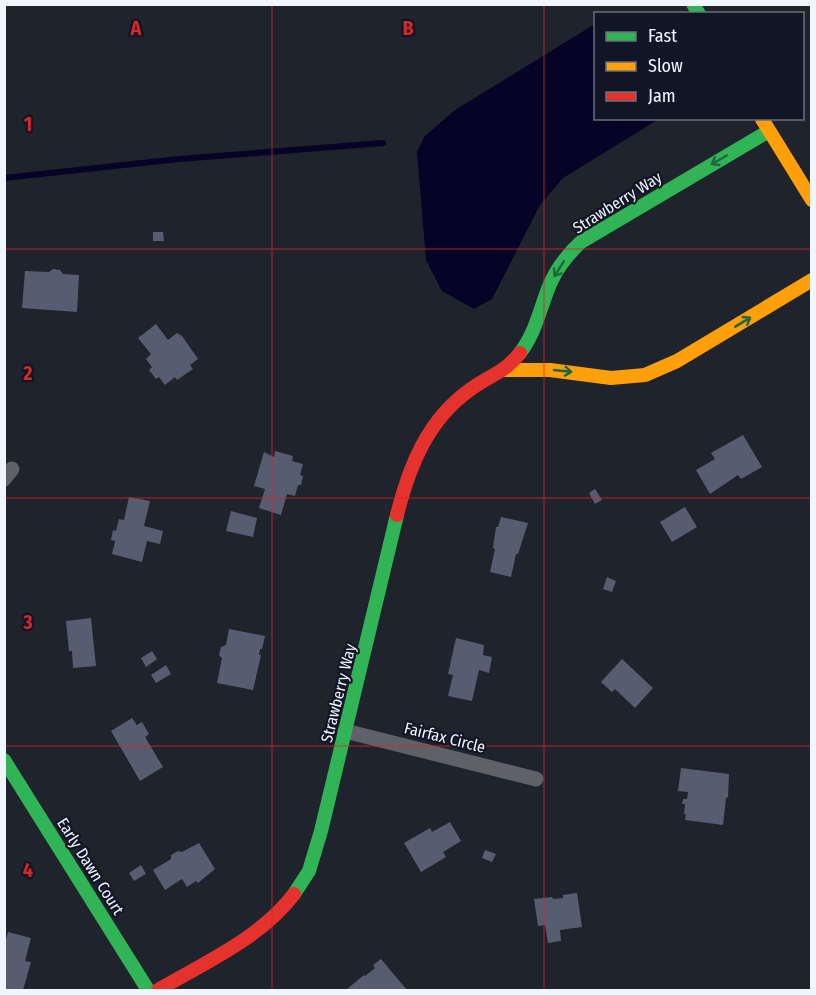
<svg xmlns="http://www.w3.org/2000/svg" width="816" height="995" font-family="'Fira Sans Condensed',sans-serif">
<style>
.water{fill:#050426}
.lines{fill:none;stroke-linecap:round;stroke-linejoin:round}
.stream{stroke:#050426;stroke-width:6}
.building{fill:#565d71}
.street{stroke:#5e6168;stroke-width:15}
.fast{stroke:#30b455;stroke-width:14}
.slow{stroke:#ff9f0a;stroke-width:14}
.jam{stroke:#e5322d;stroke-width:14}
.oneway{stroke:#20653e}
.grid{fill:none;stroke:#d62828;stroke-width:1.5;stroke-opacity:0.55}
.labels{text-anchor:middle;stroke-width:4.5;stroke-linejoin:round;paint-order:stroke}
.street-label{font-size:16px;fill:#f1f5fe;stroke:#111626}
.grid-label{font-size:20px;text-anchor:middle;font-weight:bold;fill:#d62828;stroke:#111626;stroke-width:4.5;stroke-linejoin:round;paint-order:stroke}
</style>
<rect width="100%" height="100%" fill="#1f232c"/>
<!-- water -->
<path class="water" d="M595,24l1,94 63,1 -96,59 -23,27 -48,94 -18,10 -32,-18 -16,-31 -9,-108 7,-15 31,-27z"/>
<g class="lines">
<!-- stream -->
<path class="stream" d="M4,178l175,-19 204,-16"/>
</g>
<!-- building -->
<g class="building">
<path d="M153,232h10l1,9h-11z"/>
<path d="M53,269l7,1 3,4 16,1 -2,37 -55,-4 3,-37 24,1z"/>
<path d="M156,324l12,16 9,-7 5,3 16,23 -8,6 3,4 -16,11 -2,-3 -10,8 -6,-8 -3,2 -7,-9 3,-3 -6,-8 5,-5 -13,-16z"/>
<path d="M743,435l19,32 -21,12 -3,-4 -28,19 -14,-24 19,-11 -4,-6z"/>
<path d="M275,451l18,5 -1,5 11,3 -3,11 3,1 -2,9h-3l-3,11 -8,-2 -6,21 -22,-7 6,-19 -11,-3 10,-34 10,5z"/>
<path d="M595,489l7,11 -7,4 -6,-11z"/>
<path d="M129,497l21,4 -6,25 19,5 -3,13 -13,-3 -5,21 -30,-8 3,-13 -4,-1 2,-10 3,1 3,-12 5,1z"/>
<path d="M685,507l12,20 -25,15 -12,-20z"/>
<path d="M231,511l26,7 -4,19 -27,-6z"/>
<path d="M501,517l27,6 -10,31h-2l-5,23 -21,-5 5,-23 -2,-1 3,-21h2z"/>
<path d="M607,577l9,4 -4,11 -9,-3z"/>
<path d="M91,618l5,48 -23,2 -1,-17h-3l-3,-30z"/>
<path d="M229,629l36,7 -3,13h-2l-1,6h2l-8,35 -36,-7 5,-25 -3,-3 2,-8 5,-2z"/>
<path d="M456,638l28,7 -1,10 9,2 -3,16 -10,-3 -7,31 -24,-5 5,-21 -5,-1z"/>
<path d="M152,651l5,8 -11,8 -5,-9z"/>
<path d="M622,659l31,29 -18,20 -20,-19 -3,3 -11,-10z"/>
<path d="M166,665l5,9 -15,9 -5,-8z"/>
<path d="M132,718l5,7 5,-3 7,12 -4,3 18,30 -23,14 -29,-50z"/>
<path d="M681,768l48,6 -1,23 -2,1 -3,27 -38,-5 1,-6h-2l1,-10h-3l1,-5h4l1,-7 -10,-1z"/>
<path d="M450,822l11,19 -18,11 3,5 -25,15 -17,-29 26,-15 2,4z"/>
<path d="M199,843l16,26 -17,14 -2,-2 -9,6 -5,-8 -17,11 -12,-20 18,-11v-4l7,-4 4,1z"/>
<path d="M485,850l11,4 -4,8 -10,-4z"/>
<path d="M141,865l5,9 -12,7 -5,-8z"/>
<path d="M577,893l5,34 -22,3 1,11 -13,2 -3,-18 -7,1 -4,-27 18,-2 1,2 10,-1v-3z"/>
<path d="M8,932l23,6 -6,23 6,1 -8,28h-19v-43z"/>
<path d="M381,959l26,31h-59l-1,-1 17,-14 1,1 10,-8 -2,-3z"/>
</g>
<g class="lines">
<!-- street -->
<g class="street">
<path d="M4,479l8,-10"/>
<path d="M345,731l191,48"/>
</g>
<!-- fast -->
<g class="fast">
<path d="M693,4l6,10"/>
<path d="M520,353c16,-21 20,-45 30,-69 7,-16 18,-30 31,-42l188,-111"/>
<path d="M4,760l144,230"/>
<path d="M294,894l15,-23 12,-40 76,-316"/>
</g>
<!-- slow -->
<g class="slow">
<path d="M762,119l50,81"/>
<path d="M504,370h46l61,8 34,-3 32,-14 135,-81"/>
</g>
<!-- jam -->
<g class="jam">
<path d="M397,515c12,-49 31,-96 74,-126 20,-15 31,-14 49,-36"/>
<path d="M158,990c46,-27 103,-52 136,-96"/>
</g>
</g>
<!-- one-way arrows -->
<defs><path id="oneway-shaft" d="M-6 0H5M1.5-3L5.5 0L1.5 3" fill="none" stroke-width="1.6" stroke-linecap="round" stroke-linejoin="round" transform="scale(1.5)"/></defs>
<g class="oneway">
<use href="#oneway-shaft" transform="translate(719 160) rotate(150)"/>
<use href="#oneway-shaft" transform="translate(559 269) rotate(122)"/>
<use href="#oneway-shaft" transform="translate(743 322) rotate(-31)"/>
<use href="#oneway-shaft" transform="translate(563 371) rotate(6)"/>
</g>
<!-- grid -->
<path class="grid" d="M272,4v986M544,4v986M4,249h808M4,498h808M4,746h808"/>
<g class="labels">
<!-- street labels -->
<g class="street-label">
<text transform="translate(617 202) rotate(-32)" y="6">Strawberry Way</text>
<text transform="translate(338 693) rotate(-76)" y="6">Strawberry Way</text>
<text transform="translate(445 737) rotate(14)" y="6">Fairfax Circle</text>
<text transform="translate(91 866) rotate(58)" y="6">Early Dawn Court</text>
</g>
</g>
<g class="grid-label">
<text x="136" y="35">A</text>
<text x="408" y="35">B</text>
<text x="28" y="131">1</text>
<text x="28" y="380">2</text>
<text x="28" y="629">3</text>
<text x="28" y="877">4</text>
</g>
<!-- border -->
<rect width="816" height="995" fill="none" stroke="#f1f5fe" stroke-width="12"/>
<!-- legend -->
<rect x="594" y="12" width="210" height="108" fill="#111626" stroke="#6b6f7c" stroke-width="1.5"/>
<rect x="606" y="32" width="30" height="9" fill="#30b455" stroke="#6b6f7c" stroke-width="1.5"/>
<text x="648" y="42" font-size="18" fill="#f1f5fe">Fast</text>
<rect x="606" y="62" width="30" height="9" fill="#ff9f0a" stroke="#6b6f7c" stroke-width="1.5"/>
<text x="648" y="72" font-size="18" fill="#f1f5fe">Slow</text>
<rect x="606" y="92" width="30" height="9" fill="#e5322d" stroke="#6b6f7c" stroke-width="1.5"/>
<text x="648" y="102" font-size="18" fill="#f1f5fe">Jam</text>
</svg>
